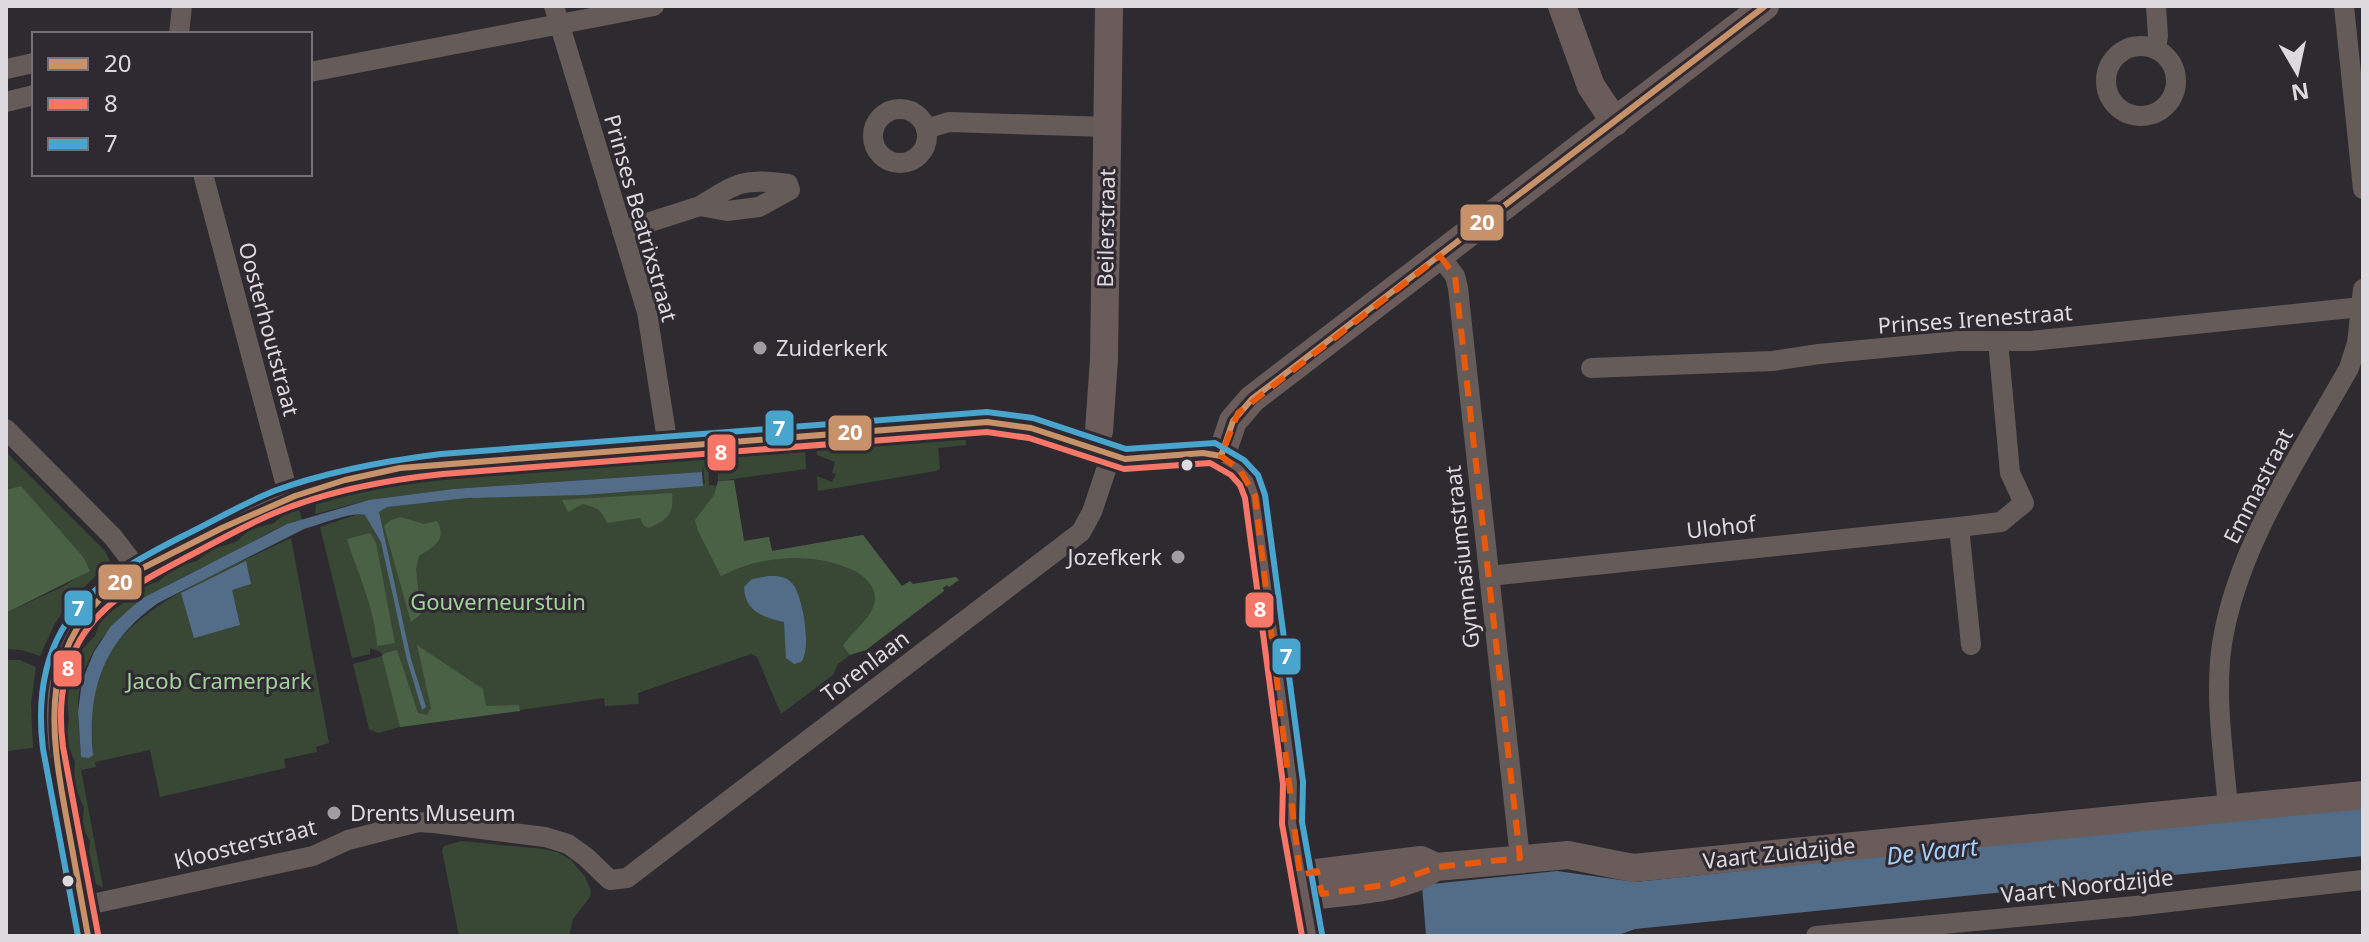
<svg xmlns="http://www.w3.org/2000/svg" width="2369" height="942" font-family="'Noto Sans',sans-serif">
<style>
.green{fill:#384835}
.forest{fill:#4a6146}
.water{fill:#536d89}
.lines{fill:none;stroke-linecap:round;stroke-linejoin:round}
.street{stroke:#655b59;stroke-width:20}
.secondary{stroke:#6a5c5a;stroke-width:28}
.bus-1-casing{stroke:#2f2a31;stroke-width:12}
.bus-2-casing{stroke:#2f2a31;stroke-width:12}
.bus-3-casing{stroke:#2f2a31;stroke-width:12}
.bus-1{stroke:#c7916a;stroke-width:6}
.bus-2{stroke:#f67767;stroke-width:6}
.bus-3{stroke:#49a5ce;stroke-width:6}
.marked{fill:none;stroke:#e8590c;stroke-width:6;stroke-dasharray:16 10;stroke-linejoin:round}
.poi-dot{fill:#a09da2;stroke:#2f2a31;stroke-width:3}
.bus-dot{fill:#dddadf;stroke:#2f2a31;stroke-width:3}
.labels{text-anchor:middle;stroke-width:6;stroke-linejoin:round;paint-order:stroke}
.street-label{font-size:22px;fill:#dddadf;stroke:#2f2a31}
.poi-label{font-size:22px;fill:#dddadf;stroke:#2f2a31;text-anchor:start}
.park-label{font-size:22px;fill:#a2d19b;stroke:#2f2a31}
.water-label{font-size:24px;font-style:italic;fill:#a6cdf5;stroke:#2f2a31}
.line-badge{stroke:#2f2a31;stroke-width:3}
.badge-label{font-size:22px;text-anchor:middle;font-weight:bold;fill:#fff}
</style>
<rect width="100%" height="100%" fill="#2e2b30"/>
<!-- green -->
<g class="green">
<path d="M965,434l1,11 -28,3 2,21 -4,2 -118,20 -1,-15 15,6 4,-8 -4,-1 3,-11 -18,-7 -1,-9z"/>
<path d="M805,448l1,21 -88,12 -1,-28z"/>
<path d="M6,452l99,99 5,10 -42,43 -13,19 -15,33 -18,-6 -16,-1v-36l58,-27 25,-16 -83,28z"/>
<path d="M708,454l1,31 26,2 9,54 25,-4 3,14 91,-16 39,51 8,-5 3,3 43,-7 -90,73 -12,2 -16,12 -5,11 -52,39 -24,-57 -6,-3 -113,39 1,11 -34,2 -1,-8 -204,29 -22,6 -9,-4 -16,-65 29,-8 -1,-4 -11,-4v6l-18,4 -32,-131 71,-24 308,-24 6,5 -2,-19 -1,7 -249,17 -84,11 -54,14 1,-10 5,-2 -1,-6 55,-14z"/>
<path d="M299,509l3,11c-24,4 -50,24 -72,34 -69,33 -153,69 -152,159 0,14 2,29 3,43l8,2 4,-4c-1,-30 -4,-63 10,-91 33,-62 128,-95 188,-125l38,205 -13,4 1,5 -33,7 2,9 -126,29 -10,-47 -55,12 1,5 -15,3 22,117 -7,-3 -7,-33 1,-10 -8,-14 2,-19 -10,-23 1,-23 -9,-22 3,-21 -2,-25 9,-18 3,-23 16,-17 7,-19 20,-13 11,-13 26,-10 17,-14 21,-6 15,-12 24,-7 13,-12 25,-7 8,-7z"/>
<path d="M6,660h14l16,7 -5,37 2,44 -27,3z"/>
<path d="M461,841l82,8 14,3 14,8 14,17 6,14 -1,6 -17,22 -4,17h-110l-17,-86 2,-4z"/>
</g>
<!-- forest -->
<g class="forest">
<path d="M734,480l10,61 25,-4 3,14 91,-16 39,51 8,-5 3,3 43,-7 3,3 -10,7 -2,-2 -4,3 1,3 -78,59 -16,5 -7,-9c9,-15 30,-28 32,-46 1,-13 -9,-23 -20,-29 -42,-20 -93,-16 -134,5l-23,-45 -3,-11 19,-25 4,-14z"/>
<path d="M21,486l63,72 6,13 -84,42v-123z"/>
<path d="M672,493c2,22 -4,26 -23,35l-5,-2 -4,-8 -33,5c-5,-13 -11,-16 -24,-19l-15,8 -6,-12z"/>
<path d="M401,517l23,7 13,-3c11,19 -4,26 -18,35l-3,13 5,45 -10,8 -27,-96 7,-6z"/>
<path d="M370,533l6,10 19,100 -18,3c-2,-38 -19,-71 -30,-107z"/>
<path d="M417,645l66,44 3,17 33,-1 1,6 -120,16 -18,-71 3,-3 12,-3 21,63 9,2 4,-7z"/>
</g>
<!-- water -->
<g class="water">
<path d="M702,472l1,14 -120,9 -116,3 -80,9 -8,5 32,147 15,48 -4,3 -15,-50 -26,-118 -16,-27c-12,-4 -46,10 -61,14l-146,74c-55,39 -71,86 -65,152l-4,3 -8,-1 -3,-45 4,-31 12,-29 17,-26 30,-27 146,-75 82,-24 84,-11z"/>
<path d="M246,561l5,23 -19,6 8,35 -46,13 -13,-45z"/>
<path d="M768,576c9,0 18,0 24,7 11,12 20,67 9,79l-7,2 -8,-6 -2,-36c-21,-5 -39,-10 -40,-35l8,-8z"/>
<path d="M2363,806v50l-728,73 -19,7h-190l-4,-51 135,-14 78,11z"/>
</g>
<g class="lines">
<!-- street -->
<g class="street">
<path d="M554,6l93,306 21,134"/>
<path d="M2156,6l2,30 -2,13"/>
<path d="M2344,6l19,183"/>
<path d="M179,34l3,-28"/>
<circle cx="2141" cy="81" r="35"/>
<path d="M6,69l28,-6"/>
<path d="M310,72l344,-66"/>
<path d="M6,102l28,-7"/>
<circle cx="900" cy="136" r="27"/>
<path d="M926,129l23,-7 158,5"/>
<path d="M203,174l86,323"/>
<path d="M622,231l78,-25 27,5 32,-4 31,-17 -2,-6c-44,-6 -50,-2 -88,22"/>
<path d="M1440,256l15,20 3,12 62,570"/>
<path d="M1591,368l182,-7 46,-7 139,-13h73l330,-34"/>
<path d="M6,429l107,108 26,34"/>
<path d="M1489,576l470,-49"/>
<path d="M1971,645l-12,-118 42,-5 23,-19 -14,-30 -12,-132"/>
<path d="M2228,809c-4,-54 -14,-111 -6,-165 15,-98 79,-190 127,-276l8,-25 6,-54"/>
<path d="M83,906l230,-50 35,-16 70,-18 16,1 111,14 23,7 18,13 24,23 17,-2 454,-346 11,-20 19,-57"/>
<path d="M1816,936l319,-30 228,-26"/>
</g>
<!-- secondary -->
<g class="secondary">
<path d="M1562,6l29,80 24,36"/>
<path d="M1093,450l6,-19 5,-72 5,-353"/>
<path d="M1221,456l12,-35 19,-22 513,-393"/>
<path d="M1300,875l121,-15 15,7"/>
<path d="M1304,897c42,-7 95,-5 132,-30l132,-12 65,13 730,-73"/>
<path d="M88,936c-8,-44 -16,-87 -24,-131 -7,-37 -18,-77 -12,-114 15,-88 72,-113 144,-150 27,-13 53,-29 81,-40 54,-21 108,-31 165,-37l545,-42 44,6 94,31 87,-6 25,14 12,13 6,16 38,287 -1,40 20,113"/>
</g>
<!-- bus-1 casing -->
<g class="bus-1-casing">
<g id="bus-1">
<path d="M1221,456l12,-35 19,-22 513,-393"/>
<path d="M88,936c-7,-38 -14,-77 -21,-115 -18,-96 -30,-180 60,-245l95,-48 73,-32 50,-16 55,-12 587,-46 44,6 94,31 78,-6 18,3"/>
</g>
</g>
<!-- bus-2 casing -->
<g class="bus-2-casing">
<path id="bus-2" d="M98,934l-35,-187c-5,-37 -2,-74 17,-107 24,-41 69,-63 109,-84 29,-15 58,-32 88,-44 53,-22 109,-32 166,-38l544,-42 42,6 95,31 86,-6 21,12 9,10 5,13 38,286 -1,40 20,112"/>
</g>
<!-- bus-3 casing -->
<g class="bus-3-casing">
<path id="bus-3" d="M78,936l-35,-187c-5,-41 -2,-82 19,-119 26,-45 74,-70 119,-93 31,-15 61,-33 93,-46 54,-20 110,-30 167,-37l546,-42 46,6 93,31 89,-6 29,17 14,15 7,20 38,287 -1,40 20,112"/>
</g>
<!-- bus-1 -->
<use href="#bus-1" class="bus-1"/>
<!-- bus-2 -->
<use href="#bus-2" class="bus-2"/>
<!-- bus-3 -->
<use href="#bus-3" class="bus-3"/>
</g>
<!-- marked area -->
<path class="marked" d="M1440,256l15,20 65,582 -84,9 -45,17 -69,10 -5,-23 -17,4 -45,-379 -15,-26 -19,-14 17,-43z"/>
<!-- markers -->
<g class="poi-dot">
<circle cx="760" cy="348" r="8"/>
<circle cx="1178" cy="557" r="8"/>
<circle cx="334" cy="813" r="8"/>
</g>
<g class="bus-dot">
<circle cx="1187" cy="465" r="7"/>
<circle cx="68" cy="881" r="7"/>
</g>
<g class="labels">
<!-- street labels -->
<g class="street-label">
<text transform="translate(641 218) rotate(74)" y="8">Prinses Beatrixstraat</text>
<text transform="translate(1106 228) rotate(-89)" y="8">Beilerstraat</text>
<text transform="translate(1975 319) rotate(-4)" y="8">Prinses Irenestraat</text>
<text transform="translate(269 329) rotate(75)" y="8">Oosterhoutstraat</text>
<text transform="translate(2258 486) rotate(-63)" y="8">Emmastraat</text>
<text transform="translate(1721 527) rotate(-6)" y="8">Ulohof</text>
<text transform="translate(1462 557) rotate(-96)" y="8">Gymnasiumstraat</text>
<text transform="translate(865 666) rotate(-37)" y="8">Torenlaan</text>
<text transform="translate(245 844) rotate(-14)" y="8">Kloosterstraat</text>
<text transform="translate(1779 853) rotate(-6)" y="8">Vaart Zuidzijde</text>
<text transform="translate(2087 886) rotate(-6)" y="8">Vaart Noordzijde</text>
</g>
<!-- poi labels -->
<g class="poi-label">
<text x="776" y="356">Zuiderkerk</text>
<text x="1162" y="565" text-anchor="end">Jozefkerk</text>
<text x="350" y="821">Drents Museum</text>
</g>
<!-- park labels -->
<g class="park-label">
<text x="498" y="610">Gouverneurstuin</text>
<text x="219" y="689">Jacob Cramerpark</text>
</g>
<!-- water labels -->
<g class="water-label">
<text transform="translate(1932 852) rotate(-6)" y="8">De Vaart</text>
</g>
</g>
<g class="line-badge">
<rect x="1459" y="203" width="46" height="39" rx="8" fill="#c7916a"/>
<rect x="764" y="409" width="31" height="38" rx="8" fill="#49a5ce"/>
<rect x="827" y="414" width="46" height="38" rx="8" fill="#c7916a"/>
<rect x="706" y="433" width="31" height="39" rx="8" fill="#f67767"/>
<rect x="97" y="563" width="46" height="38" rx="8" fill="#c7916a"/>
<rect x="63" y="589" width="31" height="38" rx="8" fill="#49a5ce"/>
<rect x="1244" y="591" width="31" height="38" rx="8" fill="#f67767"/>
<rect x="1271" y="637" width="31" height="39" rx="8" fill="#49a5ce"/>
<rect x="52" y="649" width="31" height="39" rx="8" fill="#f67767"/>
</g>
<g class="badge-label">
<text x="1482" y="230">20</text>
<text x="779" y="436">7</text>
<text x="850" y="440">20</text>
<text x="721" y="460">8</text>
<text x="120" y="590">20</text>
<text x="78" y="616">7</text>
<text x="1260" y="617">8</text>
<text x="1286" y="664">7</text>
<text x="68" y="676">8</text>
</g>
<!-- border -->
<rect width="2369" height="942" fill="none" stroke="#dddadf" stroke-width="16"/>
<!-- legend -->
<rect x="32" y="32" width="280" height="144" fill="#2f2a31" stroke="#757077" stroke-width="2"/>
<rect x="48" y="58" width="40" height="12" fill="#c7916a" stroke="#757077" stroke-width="2"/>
<text x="104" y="72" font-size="24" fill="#dddadf">20</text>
<rect x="48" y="98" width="40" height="12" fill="#f67767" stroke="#757077" stroke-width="2"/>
<text x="104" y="112" font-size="24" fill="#dddadf">8</text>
<rect x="48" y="138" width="40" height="12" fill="#49a5ce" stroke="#757077" stroke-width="2"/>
<text x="104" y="152" font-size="24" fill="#dddadf">7</text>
<!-- north arrow -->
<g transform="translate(2297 72) rotate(171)" stroke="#2f2a31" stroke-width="6" paint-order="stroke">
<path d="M0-6L14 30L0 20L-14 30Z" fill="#dddadf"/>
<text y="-12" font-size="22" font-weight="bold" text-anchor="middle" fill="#dddadf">N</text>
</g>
</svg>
